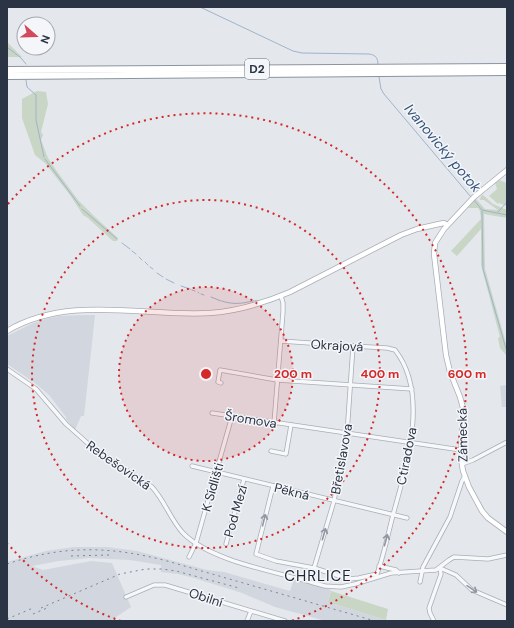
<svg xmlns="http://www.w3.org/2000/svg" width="514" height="628" font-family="'DM Sans',sans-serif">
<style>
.built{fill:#d2d6de}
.green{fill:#c9d6c5}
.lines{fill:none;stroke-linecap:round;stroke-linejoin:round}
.stream{stroke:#9fb4cc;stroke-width:1}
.street-casing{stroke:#a9aeb7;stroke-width:5}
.secondary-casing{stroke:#a9aeb7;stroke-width:6}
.highway-casing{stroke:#8b94a3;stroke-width:8}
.street{stroke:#f7f8fa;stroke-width:3.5}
.secondary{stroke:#fff;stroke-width:4.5}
.highway{stroke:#fff;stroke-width:6}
.rail{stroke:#7d8696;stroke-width:1;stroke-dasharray:2 4;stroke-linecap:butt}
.oneway{stroke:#9196a0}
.ring{fill:none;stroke:#d62828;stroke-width:2;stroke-dasharray:2 4}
.labels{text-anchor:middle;stroke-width:3;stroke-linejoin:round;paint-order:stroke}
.shield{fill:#f4f6f9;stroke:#676e7b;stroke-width:1}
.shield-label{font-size:12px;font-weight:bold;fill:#2b3445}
.street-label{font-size:13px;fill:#2b3445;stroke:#f4f6f9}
.water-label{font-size:14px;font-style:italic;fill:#34527a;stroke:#f4f6f9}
.quarter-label{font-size:15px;letter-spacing:1px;fill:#1d2536;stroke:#f4f6f9}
.centre{fill:#d62828;stroke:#f4f6f9;stroke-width:2}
.ring-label{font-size:12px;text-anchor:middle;font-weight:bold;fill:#d62828;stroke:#f4f6f9;stroke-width:3;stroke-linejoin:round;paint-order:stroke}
</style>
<rect width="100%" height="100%" fill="#e4e7ec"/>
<!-- built -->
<g class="built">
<path d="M86,315h9l-1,10 -10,91h-3l-6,14 -9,-11v-2l-17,-22 -14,-12 -28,-19v-28l24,-12 15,-5 13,-3z"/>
<path d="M507,385v22h-5l-2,-21z"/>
<path d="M74,547h33l30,4 70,19 17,2 66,19 4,-12 37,11 -3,12 61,19h-63l-51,-14 -33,-14 -48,-15 -16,-4 -17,-2v-7l-31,-5 -41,-2 -30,3 -27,5 11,4 48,-9 21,2 19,44 -21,14h-103v-59l39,-11z"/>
</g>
<!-- green -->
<g class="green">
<path d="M7,42l15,15h-15z"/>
<path d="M37,91l9,1 2,12 -7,28 2,3 -2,5 7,18 8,12 22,30 17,17 23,21 -1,3h-4l-25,-23 -5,-3 -13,-20 -25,-32 -10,-8 -13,-37v-19z"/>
<path d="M499,180l8,3v23l-8,-3 -1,1 -9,-8 8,-7 -2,-6z"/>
<path d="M483,195l10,9 14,6v8l-23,-4 1,55 22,78v9l-7,-8 -2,-10 2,-1 -19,-72v-36l-24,27 -6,-5 30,-32 -1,-8 -2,-3h-10l8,-9 9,10 13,1 -14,-10h-4l1,-4z"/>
<path d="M331,591l57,18 -2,11 -58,-18z"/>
</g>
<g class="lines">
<!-- stream -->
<g class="stream">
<path d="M200,7l93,44 9,2 67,1c7,1 9,4 9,11"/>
<path d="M7,47l14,11 5,6"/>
<path d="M379,77l2,12 3,5 87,103"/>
<path d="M26,80l1,7 9,8v25l8,37"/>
<path d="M45,159l35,47"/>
<path d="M473,199l9,11 25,5"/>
<path d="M82,209l35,30"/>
<path d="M482,211l1,58 24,83"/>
<path d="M498,212l9,-10"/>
<path d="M122,243l8,6"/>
<path d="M132,251l4,3"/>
<path d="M139,257l3,3"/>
<path d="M145,262l3,3"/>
<path d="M150,267l3,2"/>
<path d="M157,273l6,4"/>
<path d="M166,279l6,3"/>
<path d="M172,282l2,1"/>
<path d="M181,286l9,3"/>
<path d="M192,290l3,1"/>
<path d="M198,292l1,1"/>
<path d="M201,294l3,1"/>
<path d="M211,297l10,4"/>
<path d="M222,301c8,3 18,3 26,1 5,-1 8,-2 13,-1"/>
</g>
<!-- street casing -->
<g class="street-casing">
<g id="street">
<path d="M7,369l29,20 30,35 27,24 59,39c13,14 18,32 31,46 27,28 94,39 131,50l11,3 16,1 14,-3 36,-11 45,-3 13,-10 5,-3 34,2 19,-4"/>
<path d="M221,383l-3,-1 2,-12 57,10 135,9"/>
<path d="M212,413l249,37"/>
<path d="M274,423l9,-111v-9l-2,-7"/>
<path d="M271,451l15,3 5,-29"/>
<path d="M462,464l11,-4 34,-18"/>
<path d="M192,466l215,52"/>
<path d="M273,486l-17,68 20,7 38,7 35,11 10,-1 18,-4c7,-19 11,-40 16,-59 13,-48 37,-121 2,-165l-8,-2 -34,-2 -72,-5"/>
<path d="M226,544l18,-65"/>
<path d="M189,557l7,-14 36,-127"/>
<path d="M379,566l17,4 3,3"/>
<path d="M314,568l20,-67 13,-67 6,-88"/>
<path d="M440,568l16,7 16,15 35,15"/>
<path d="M420,582l3,-15 27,-50 12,-36 3,-5"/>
<path d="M126,597l28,-12h11l120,36"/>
<path d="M247,621l4,-10"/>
<path d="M434,621l-4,-8 -1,-5 12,-34 -1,-6"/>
</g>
</g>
<!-- secondary casing -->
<g class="secondary-casing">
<g id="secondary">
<path d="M507,170l-33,27 -30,32 -9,14 -1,11 12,101 4,17 10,25 3,11 -2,51 2,12 6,16 13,24 6,7 19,14"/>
<path d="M7,331c63,-37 135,-14 203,-18 28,-2 54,-10 80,-21l111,-57 16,-6 22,-5 5,-1 3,2"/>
</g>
</g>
<!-- highway casing -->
<g class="highway-casing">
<g id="highway">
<path d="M7,70l500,-3"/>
<path d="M7,76l500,-4"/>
</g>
</g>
<!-- street -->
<use href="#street" class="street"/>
<!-- secondary -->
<use href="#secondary" class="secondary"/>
<!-- highway -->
<use href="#highway" class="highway"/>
<!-- rail -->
<g class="rail">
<path d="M71,556l38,-1"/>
<path d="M7,564c57,-19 103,-18 160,-3l208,60"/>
<path d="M41,608l79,-34 26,-5h16l14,2 63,17"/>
<path d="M33,614l14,-6"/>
<path d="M7,619l26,-11"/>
</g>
</g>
<!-- one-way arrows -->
<defs><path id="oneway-shaft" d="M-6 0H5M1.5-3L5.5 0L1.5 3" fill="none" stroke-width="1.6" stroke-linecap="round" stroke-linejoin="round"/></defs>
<g class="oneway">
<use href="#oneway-shaft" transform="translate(264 520) rotate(-76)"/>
<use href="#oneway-shaft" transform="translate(324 534) rotate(-74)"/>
<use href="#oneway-shaft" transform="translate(386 540) rotate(-75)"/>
<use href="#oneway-shaft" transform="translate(472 589) rotate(34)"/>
</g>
<!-- distance rings -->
<circle cx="206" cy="374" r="87" fill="#d62828" fill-opacity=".12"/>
<g class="ring">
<circle cx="206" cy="374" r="87"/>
<circle cx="206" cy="374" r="174"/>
<path d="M121 621A261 261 0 0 1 8 544M8 204A261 261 0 1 1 291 621"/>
</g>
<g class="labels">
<!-- shield labels -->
<rect class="shield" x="245" y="59" width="24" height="20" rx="3"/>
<g class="shield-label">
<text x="257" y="73">D2</text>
</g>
<!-- street labels -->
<g class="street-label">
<text transform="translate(337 345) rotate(3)" y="5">Okrajová</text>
<text transform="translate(251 419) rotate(9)" y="5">Šromova</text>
<text transform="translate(462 435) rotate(-91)" y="5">Zámecká</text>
<text transform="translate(406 456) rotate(-79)" y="5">Ctiradova</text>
<text transform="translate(341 459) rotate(-80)" y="5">Břetislavova</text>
<text transform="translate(119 465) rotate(35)" y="5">Rebešovická</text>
<text transform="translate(212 487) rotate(-74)" y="5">K Sídlišti</text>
<text transform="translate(292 491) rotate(14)" y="5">Pěkná</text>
<text transform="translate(235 511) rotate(-74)" y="5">Pod Mezí</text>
<text transform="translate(206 597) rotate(18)" y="5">Obilní</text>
</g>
<!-- water labels -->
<g class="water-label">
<text transform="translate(443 148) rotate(50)" y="5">Ivanovický potok</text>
</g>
<!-- quarter labels -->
<g class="quarter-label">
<text x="318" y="581">CHRLICE</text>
</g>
</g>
<circle cx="206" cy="374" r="6" class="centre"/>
<g class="ring-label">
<text x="293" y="378">200 m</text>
<text x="380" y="378">400 m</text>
<text x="467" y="378">600 m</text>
</g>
<!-- border -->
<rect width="514" height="628" fill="none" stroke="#2b3445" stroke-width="16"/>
<!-- north arrow -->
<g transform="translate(36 36) rotate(110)"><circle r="19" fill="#f4f6f9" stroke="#a4a8b1"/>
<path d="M0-3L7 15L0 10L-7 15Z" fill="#d1495b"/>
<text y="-6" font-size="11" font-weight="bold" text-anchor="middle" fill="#2b3445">N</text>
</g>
</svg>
